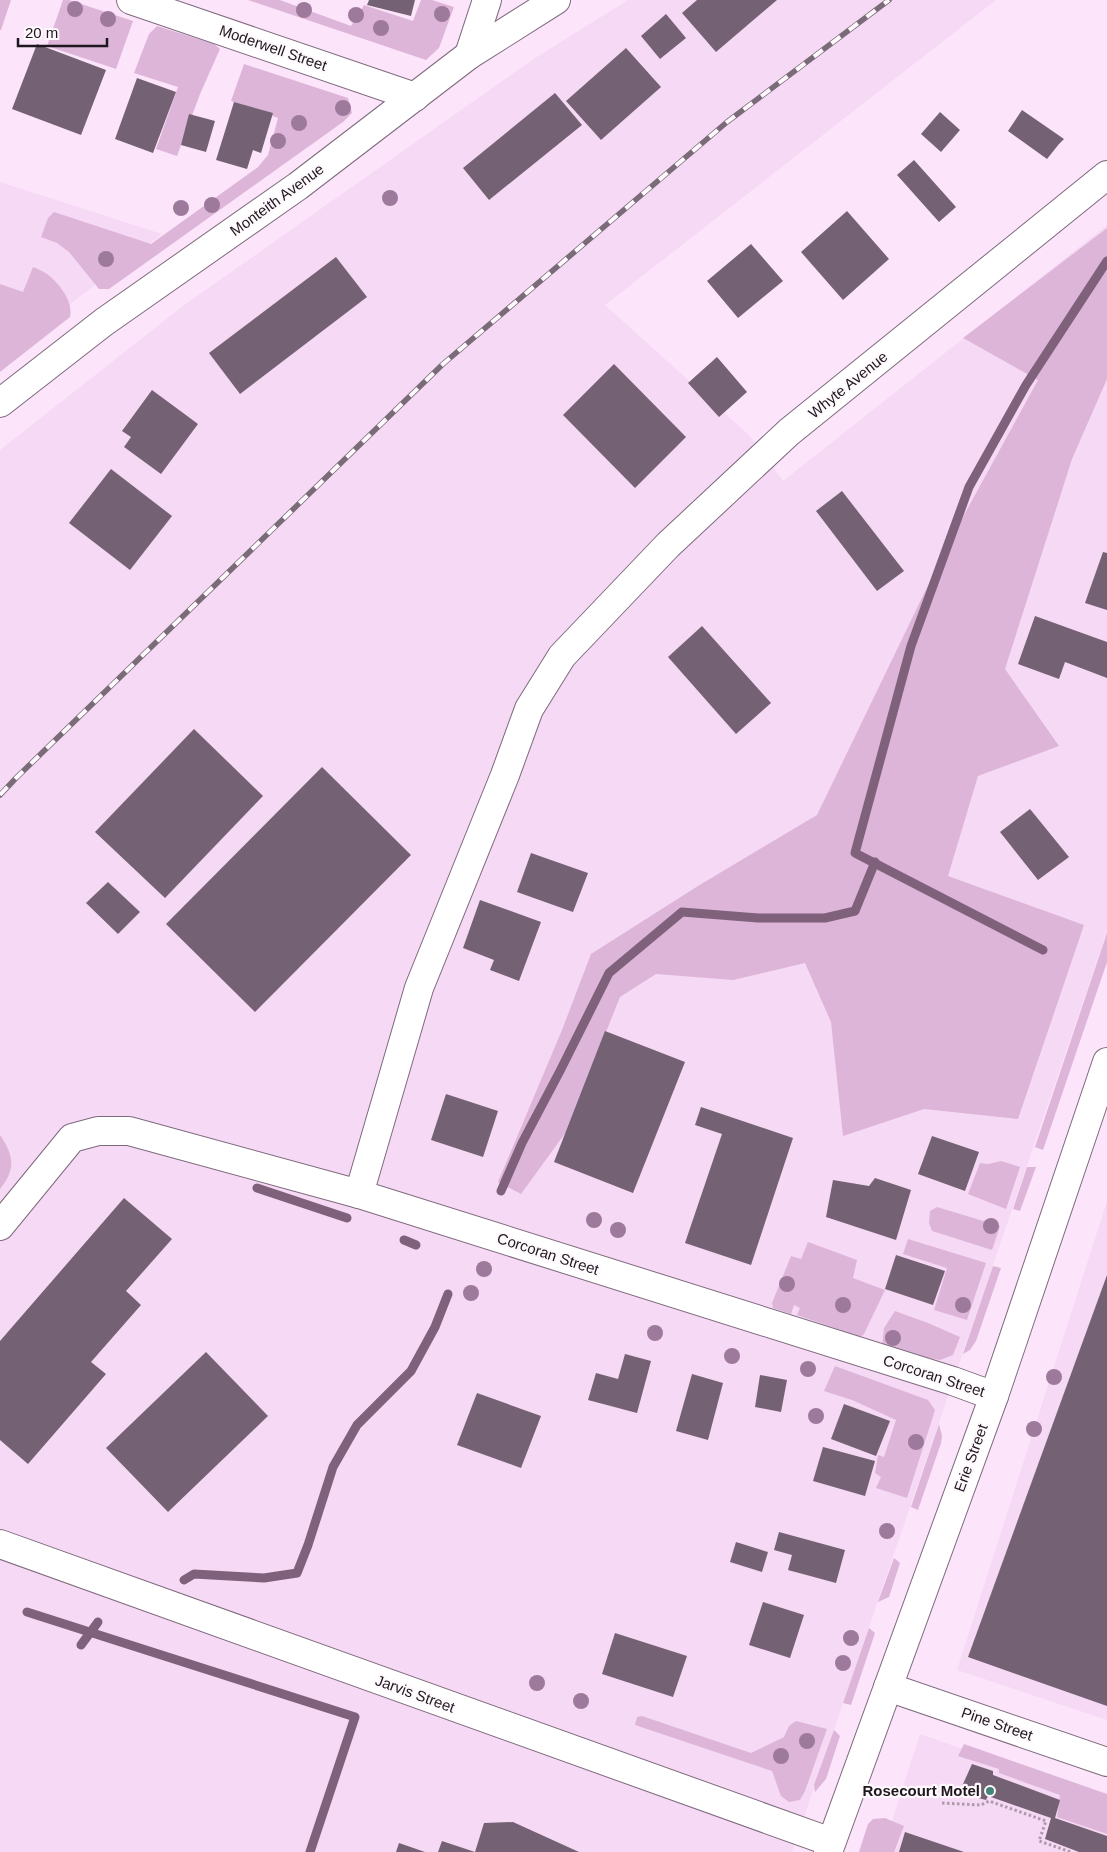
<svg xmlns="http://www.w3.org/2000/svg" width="1107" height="1852" font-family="Helvetica,sans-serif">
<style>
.built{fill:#f6d9f4}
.green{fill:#ddb5d9}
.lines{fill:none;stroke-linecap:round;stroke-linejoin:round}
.stream{stroke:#7f617c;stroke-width:9}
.building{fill:#746173}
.minor-casing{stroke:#7e6a7d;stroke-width:30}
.major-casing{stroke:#7e6a7d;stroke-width:30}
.path{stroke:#ad9bab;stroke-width:3;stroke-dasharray:2.5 2.5;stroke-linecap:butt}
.minor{stroke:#fff;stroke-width:28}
.major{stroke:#fff;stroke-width:28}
.rail-casing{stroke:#7a6b78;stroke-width:5.5}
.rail{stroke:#fef9fd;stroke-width:4;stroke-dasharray:11;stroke-linecap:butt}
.tree{fill:#9d799c}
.poi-dot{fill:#428578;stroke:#fef9fd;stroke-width:2}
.labels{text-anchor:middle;stroke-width:4.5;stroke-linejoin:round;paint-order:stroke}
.street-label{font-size:15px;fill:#1f171e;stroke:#fef9fd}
.poi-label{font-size:15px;font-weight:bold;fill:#1f171e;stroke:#fef9fd;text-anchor:end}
</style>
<rect width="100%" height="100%" fill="#fce5fa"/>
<!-- built -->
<g class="built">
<path d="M628,0h368l-391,305 145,131 33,45 324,-256v707l-315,920h-792v-1402l183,-144 352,-248z"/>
<path d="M0,182l162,52 -162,123z"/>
<path d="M1107,1201v519l-150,-50z"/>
<path d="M920,1734l187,65v53h-225z"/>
</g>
<!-- green -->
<g class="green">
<path d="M0,0h11l-10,30h-1z"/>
<path d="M63,0h6l64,21 -17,48 -69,-23z"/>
<path d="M248,0h32l71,26 13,-21 49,16 8,-21h11l22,7 -15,41 -13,12z"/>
<path d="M157,26l57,18 6,5 -20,45 -23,62 -21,-7 22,-62 -44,-14 15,-39z"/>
<path d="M244,64l104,34 4,15 -9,9 -234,167h-10l-30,-37 -12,-9 -16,-6 7,-19 6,-6 97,32 107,-77 10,-12 10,-37 -47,-17z"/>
<path d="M1107,228v151l-35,80 -67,210 54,77 -81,30 -30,100 136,49 -66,194 -94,-10 -81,27 -12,-114 -26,-59 -72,17 -77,-6 -36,23 -54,135 -45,62 -23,-12 64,-152 29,-76 107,-68 119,-71 130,-269 91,-166 -75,-42z"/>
<path d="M33,267c5,2 10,4 14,7 12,9 27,28 23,43l-70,55v-88l23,8z"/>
<path d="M1107,933v29l-64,188 -8,-3z"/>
<path d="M0,1135c14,21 16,34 0,54z"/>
<path d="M1001,1161l19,6 -14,42 -38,-15 12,-31 8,1z"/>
<path d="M1027,1167h9l-16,44 -7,-2z"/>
<path d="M937,1207l63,19 -8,24 -60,-19 -3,-8 1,-12z"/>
<path d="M908,1239l78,24 -19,57 -33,-10 13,-42 -44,-14z"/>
<path d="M808,1242l49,18 -4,18 32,12 -21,44 -4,3 -63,-22 3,-7 -6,-3 -3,9 -18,-6 -1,-5 19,-47 10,3z"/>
<path d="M993,1266l8,2 -25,73 -6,9 -7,4z"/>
<path d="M895,1311l33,12 32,14 -7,18 -13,5 -38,-7 -20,-7 2,-18z"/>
<path d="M835,1366l93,34 7,10 -28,88 -31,-10 5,-11 -6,-4 3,-18 6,2 12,-37 -44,-20 -28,-9z"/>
<path d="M939,1424l3,12 -1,7 -23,67 -7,-3z"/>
<path d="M894,1558l6,5 -11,34 -11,5z"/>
<path d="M869,1628l6,5 -24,72 -8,-2z"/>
<path d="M642,1716l109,37 33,-16 5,-11 7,-5 31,8 -22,62 -5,9 -11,2 -8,-6 -9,-25 -137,-46 2,-8z"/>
<path d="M834,1730l6,6 -14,43 -11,13 -1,-7z"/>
<path d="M964,1744l143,50v40l-50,-17 3,-22 -61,-22v-4l-41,-13z"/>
<path d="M885,1818l19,8 -10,26h-35l9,-28 5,-5z"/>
</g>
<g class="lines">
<!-- stream -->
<g class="stream">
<path d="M1043,950l-188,-97 56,-207 58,-159 57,-102 81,-124"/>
<path d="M257,1188l90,30"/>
<path d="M501,1191l21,-48 38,-72 49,-98 73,-61 76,6h67l30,-7 20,-49"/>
<path d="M404,1240l12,5"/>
<path d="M184,1580l10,-6 70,4 33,-5 11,-28 25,-78 24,-42 54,-54 24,-44 13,-33"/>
<path d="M27,1612l328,105 -45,135"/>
<path d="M81,1645l17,-23"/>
</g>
</g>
<!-- building -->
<g class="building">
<path d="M369,0h46l-4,16 -44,-11z"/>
<path d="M697,0h80l-61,52 -34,-39z"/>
<path d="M666,14l20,24 -26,21 -19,-23z"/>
<path d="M37,44l69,26 -25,65 -69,-26z"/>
<path d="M626,48l35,39 -60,53 -35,-39z"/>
<path d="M137,78l39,14 -23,61 -38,-14z"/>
<path d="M555,93l27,32 -93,75 -26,-32z"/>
<path d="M234,102l39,11 -12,40 -8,-3 -6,19 -31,-9z"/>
<path d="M1022,110l42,29 -5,5 -12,15 -39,-28z"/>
<path d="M940,112l20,18 -19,22 -20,-18z"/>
<path d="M189,114l26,7 -9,31 -25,-7z"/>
<path d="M914,160l42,47 -17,15 -42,-47z"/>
<path d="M847,211l42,48 -46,41 -42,-48z"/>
<path d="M751,244l32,37 -45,37 -31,-37z"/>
<path d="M336,257l31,40 -127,97 -31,-41z"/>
<path d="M717,357l30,35 -28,25 -31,-34z"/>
<path d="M614,364l72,73 -51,51 -72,-73z"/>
<path d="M152,390l46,34 -37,50 -37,-27 7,-10 -9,-6z"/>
<path d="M111,469l61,47 -42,54 -61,-47z"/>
<path d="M842,491l62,80 -27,20 -61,-80z"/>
<path d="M1103,552l4,1v57l-22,-7z"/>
<path d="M1035,616l72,26v36l-42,-16 -6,17 -41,-15z"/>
<path d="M702,626l69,77 -35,31 -68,-77z"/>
<path d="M194,729l69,67 -98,102 -70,-66z"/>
<path d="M322,767l89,88 -156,157 -89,-88z"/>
<path d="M1030,809l39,48 -31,23 -38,-48z"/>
<path d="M531,853l57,20 -15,39 -56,-20z"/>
<path d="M108,882l32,30 -22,22 -32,-31z"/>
<path d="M480,900l61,22 -22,59 -29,-11 4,-10 -31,-12z"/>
<path d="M605,1031l80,31 -52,131 -79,-31z"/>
<path d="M446,1094l52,17 -15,46 -52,-17z"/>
<path d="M701,1107l92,31 -42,127 -66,-22 37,-109 -27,-9z"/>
<path d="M932,1136l47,16 -14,39 -47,-17z"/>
<path d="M875,1178l36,12 -15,50 -70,-23 7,-37 36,6z"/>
<path d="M124,1198l48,41 -46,52 15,14 -50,57 15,12 -78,90 -28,-24v-99z"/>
<path d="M896,1255l49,16 -12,34 -48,-16z"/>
<path d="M1107,1275v431l-139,-49z"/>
<path d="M206,1352l62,64 -100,96 -62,-64z"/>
<path d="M625,1354l26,7 -14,52 -49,-13 8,-27 22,6z"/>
<path d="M692,1374l31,9 -15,57 -32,-9z"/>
<path d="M760,1375l27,5 -6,32 -26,-5z"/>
<path d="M477,1393l64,23 -20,52 -64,-23z"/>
<path d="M844,1404l46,17 -14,35 -45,-17z"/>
<path d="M823,1447l52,14 -10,35 -52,-15z"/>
<path d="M779,1532l66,18 -9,33 -48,-13 4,-15 -18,-5z"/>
<path d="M736,1542l32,10 -6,20 -32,-10z"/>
<path d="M763,1602l41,13 -14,43 -41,-13z"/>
<path d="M615,1633l72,23 -14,41 -71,-23z"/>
<path d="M972,1764l21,7v4l67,25 -5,18 52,18v16h-28l-34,-13 6,-21 -63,-22 -2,4 -27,-7z"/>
<path d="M513,1822l66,30h-141l4,-11 33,11 9,-29z"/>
<path d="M905,1832l59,20h-65z"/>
<path d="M399,1843l26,9h-29z"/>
</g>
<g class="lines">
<!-- minor casing -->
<g class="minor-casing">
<g id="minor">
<path d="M131,0l284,97"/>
<path d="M469,55l18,-55"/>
<path d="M0,403l104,-81 194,-136 171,-131 87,-55"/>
<path d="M359,1194l60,-206 86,-213 24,-66 33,-53 106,-111 121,-113 318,-257"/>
<path d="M0,1226l72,-88 26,-7h31l230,63 594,187 41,15"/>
<path d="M0,1544l831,298"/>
<path d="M888,1687l219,75"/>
</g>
</g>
<!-- major casing -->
<g class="major-casing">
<path id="major" d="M828,1852l166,-456 113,-334"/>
</g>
<!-- path -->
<path class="path" d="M942,1803l39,2 8,-4 57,20 -7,20 32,11"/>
<!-- minor -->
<use href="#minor" class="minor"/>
<!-- major -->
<use href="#major" class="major"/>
<!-- rail casing -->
<g class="rail-casing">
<path id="rail" d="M0,795l16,-17 427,-414 284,-242 162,-122"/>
</g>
<!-- rail -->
<use href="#rail" class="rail"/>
</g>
<!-- trees -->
<g class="tree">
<circle cx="75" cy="9" r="8"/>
<circle cx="304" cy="10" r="8"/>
<circle cx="442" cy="14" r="8"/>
<circle cx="356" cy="15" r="8"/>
<circle cx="108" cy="19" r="8"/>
<circle cx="381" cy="28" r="8"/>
<circle cx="343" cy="108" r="8"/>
<circle cx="299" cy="123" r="8"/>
<circle cx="278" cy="141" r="8"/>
<circle cx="390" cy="198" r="8"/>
<circle cx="212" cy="205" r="8"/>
<circle cx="181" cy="208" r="8"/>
<circle cx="106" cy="259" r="8"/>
<circle cx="594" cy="1220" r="8"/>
<circle cx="991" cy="1226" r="8"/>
<circle cx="618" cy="1230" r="8"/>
<circle cx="484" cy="1269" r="8"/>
<circle cx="787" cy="1284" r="8"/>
<circle cx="471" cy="1293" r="8"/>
<circle cx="843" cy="1305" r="8"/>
<circle cx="963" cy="1305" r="8"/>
<circle cx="655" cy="1333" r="8"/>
<circle cx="893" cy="1338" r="8"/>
<circle cx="732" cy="1356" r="8"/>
<circle cx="808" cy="1369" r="8"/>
<circle cx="1054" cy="1377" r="8"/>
<circle cx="816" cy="1416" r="8"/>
<circle cx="1034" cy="1429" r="8"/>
<circle cx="916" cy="1442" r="8"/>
<circle cx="887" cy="1531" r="8"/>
<circle cx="851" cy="1638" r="8"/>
<circle cx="843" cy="1663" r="8"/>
<circle cx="537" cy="1683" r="8"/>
<circle cx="581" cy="1701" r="8"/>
<circle cx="807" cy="1741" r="8"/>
<circle cx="781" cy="1756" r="8"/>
</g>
<!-- markers -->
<circle class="poi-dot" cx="990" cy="1791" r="5"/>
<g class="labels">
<!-- street labels -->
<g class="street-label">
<text transform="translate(273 48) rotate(19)" y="5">Moderwell Street</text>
<text transform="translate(277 200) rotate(-36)" y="5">Monteith Avenue</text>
<text transform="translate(848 385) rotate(-39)" y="5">Whyte Avenue</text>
<text transform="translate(548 1254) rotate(18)" y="5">Corcoran Street</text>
<text transform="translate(934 1376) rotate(18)" y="5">Corcoran Street</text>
<text transform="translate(971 1458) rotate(-70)" y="5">Erie Street</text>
<text transform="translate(415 1694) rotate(20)" y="5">Jarvis Street</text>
<text transform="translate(997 1724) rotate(19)" y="5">Pine Street</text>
</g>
<!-- poi labels -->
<g class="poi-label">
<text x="980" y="1796">Rosecourt Motel</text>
</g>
</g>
<!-- scale -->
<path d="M18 38v8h89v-8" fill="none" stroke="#1f171e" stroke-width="2.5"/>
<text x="25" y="38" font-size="15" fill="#1f171e" stroke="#fef9fd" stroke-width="4" paint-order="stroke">20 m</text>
</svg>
